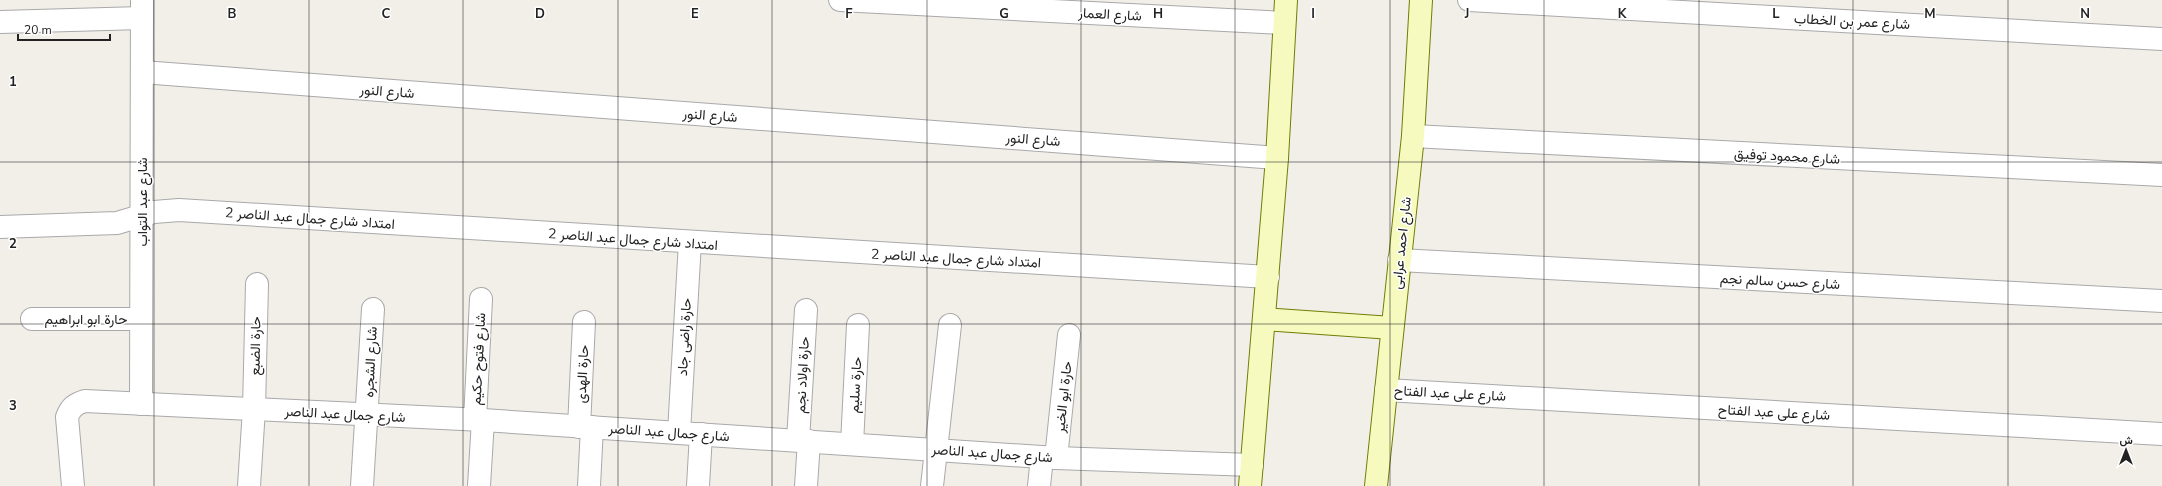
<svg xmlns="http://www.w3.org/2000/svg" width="2162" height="486" font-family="'Nunito Sans',Vazirmatn,sans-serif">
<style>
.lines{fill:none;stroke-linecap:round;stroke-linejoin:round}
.street-casing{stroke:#a9a9a9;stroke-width:24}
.secondary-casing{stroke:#707d05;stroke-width:24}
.street{stroke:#fff;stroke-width:22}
.secondary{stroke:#f7fabf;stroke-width:22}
.grid{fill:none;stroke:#222;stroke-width:1;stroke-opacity:0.55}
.labels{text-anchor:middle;stroke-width:3;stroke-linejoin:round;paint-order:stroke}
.street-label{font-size:14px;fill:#222;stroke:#fff}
.grid-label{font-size:13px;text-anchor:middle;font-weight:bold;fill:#222;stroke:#fff;stroke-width:3;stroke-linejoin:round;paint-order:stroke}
</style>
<rect width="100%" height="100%" fill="#f2efe9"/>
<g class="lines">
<!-- street casing -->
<g class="street-casing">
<g id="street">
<path d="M840,0l444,23"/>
<path d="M1469,0l693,39"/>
<path d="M0,22l142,-4"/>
<path d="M142,72l1135,86"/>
<path d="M1413,136l749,39"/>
<path d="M0,227l117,-4 37,-11 25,-2 1089,67"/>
<path d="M1399,260l763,41"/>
<path d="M32,319h109"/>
<path d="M1386,390l776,44"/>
<path d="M141,404l1,-404"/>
<path d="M475,420l6,-121"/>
<path d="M579,427l5,-105"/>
<path d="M679,432l11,-190"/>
<path d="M798,440l8,-130"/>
<path d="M852,444l6,-119"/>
<path d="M1056,458l13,-123"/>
<path d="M73,486l-6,-69c4,-10 8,-13 18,-16l398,19 573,38 196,7"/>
<path d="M249,486l5,-77 3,-125"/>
<path d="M362,486l11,-177"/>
<path d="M479,486l4,-66"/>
<path d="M589,486l3,-59"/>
<path d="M698,486l3,-52"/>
<path d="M806,486l3,-45"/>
<path d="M932,486l18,-161"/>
<path d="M1039,486l3,-29"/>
</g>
</g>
<!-- secondary casing -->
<g class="secondary-casing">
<g id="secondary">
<path d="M1264,319l128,9"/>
<path d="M1250,486l27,-328 9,-158"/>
<path d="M1376,486l37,-350 8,-136"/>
</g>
</g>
<!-- street -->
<use href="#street" class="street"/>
<!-- secondary -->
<use href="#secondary" class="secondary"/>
</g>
<!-- grid -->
<path class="grid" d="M154,0v486M309,0v486M463,0v486M618,0v486M772,0v486M927,0v486M1081,0v486M1235,0v486M1390,0v486M1544,0v486M1699,0v486M1853,0v486M2008,0v486M0,162h2162M0,324h2162"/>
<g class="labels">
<!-- street labels -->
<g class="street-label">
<text transform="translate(1110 14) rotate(3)" y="5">شارع العمار</text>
<text transform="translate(1852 21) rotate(3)" y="5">شارع عمر بن الخطاب</text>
<text transform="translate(387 91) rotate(4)" y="5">شارع النور</text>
<text transform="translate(710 115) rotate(4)" y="5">شارع النور</text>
<text transform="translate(1033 139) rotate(4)" y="5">شارع النور</text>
<text transform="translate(1787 156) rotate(3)" y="5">شارع محمود توفيق</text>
<text transform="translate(142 202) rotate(-90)" y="5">شارع عبد التواب</text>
<text transform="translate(310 218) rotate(4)" y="5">امتداد شارع جمال عبد الناصر 2</text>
<text transform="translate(633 239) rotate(4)" y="5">امتداد شارع جمال عبد الناصر 2</text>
<text transform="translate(1401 243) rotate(-84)" y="5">شارع احمد عرابى</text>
<text transform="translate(956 258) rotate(3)" y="5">امتداد شارع جمال عبد الناصر 2</text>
<text transform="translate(1780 281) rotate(3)" y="5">شارع حسن سالم نجم</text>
<text x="86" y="324">حارة ابو ابراهيم</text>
<text transform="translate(684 337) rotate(-87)" y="5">حارة راضى جاد</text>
<text transform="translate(255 346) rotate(-89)" y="5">حارة الضبع</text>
<text transform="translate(478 359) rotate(-87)" y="5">شارع فتوح حكيم</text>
<text transform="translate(370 362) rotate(-87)" y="5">شارع الشجره</text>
<text transform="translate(582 374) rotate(-87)" y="5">حارة الهدى</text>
<text transform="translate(802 375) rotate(-87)" y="5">حارة اولاد نجم</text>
<text transform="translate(855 385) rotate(-87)" y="5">حارة سليم</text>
<text transform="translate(1450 393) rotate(3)" y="5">شارع على عبد الفتاح</text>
<text transform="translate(1063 397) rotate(-84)" y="5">حارة ابو الخير</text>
<text transform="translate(1774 412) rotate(3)" y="5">شارع على عبد الفتاح</text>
<text transform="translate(345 414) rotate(3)" y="5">شارع جمال عبد الناصر</text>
<text transform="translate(669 432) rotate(4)" y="5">شارع جمال عبد الناصر</text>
<text transform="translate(992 453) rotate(4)" y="5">شارع جمال عبد الناصر</text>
</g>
</g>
<g class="grid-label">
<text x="232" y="18">B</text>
<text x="386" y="18">C</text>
<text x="540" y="18">D</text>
<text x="695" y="18">E</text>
<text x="849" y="18">F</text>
<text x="1004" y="18">G</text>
<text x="1158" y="18">H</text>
<text x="1313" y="18">I</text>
<text x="1467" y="18">J</text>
<text x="1622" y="18">K</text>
<text x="1776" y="18">L</text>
<text x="1930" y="18">M</text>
<text x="2085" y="18">N</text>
<text x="13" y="86">1</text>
<text x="13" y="248">2</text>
<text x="13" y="410">3</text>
</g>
<!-- north arrow -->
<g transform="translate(2126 450)" stroke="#ffffff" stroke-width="3" paint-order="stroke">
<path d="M0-3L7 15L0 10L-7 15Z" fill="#222222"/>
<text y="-6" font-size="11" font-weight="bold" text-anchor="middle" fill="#222222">ش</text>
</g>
<!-- scale -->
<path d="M18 34v6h92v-6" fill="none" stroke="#222222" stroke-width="2"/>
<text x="24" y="34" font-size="12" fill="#222222" stroke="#ffffff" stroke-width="3" paint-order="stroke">20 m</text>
</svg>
